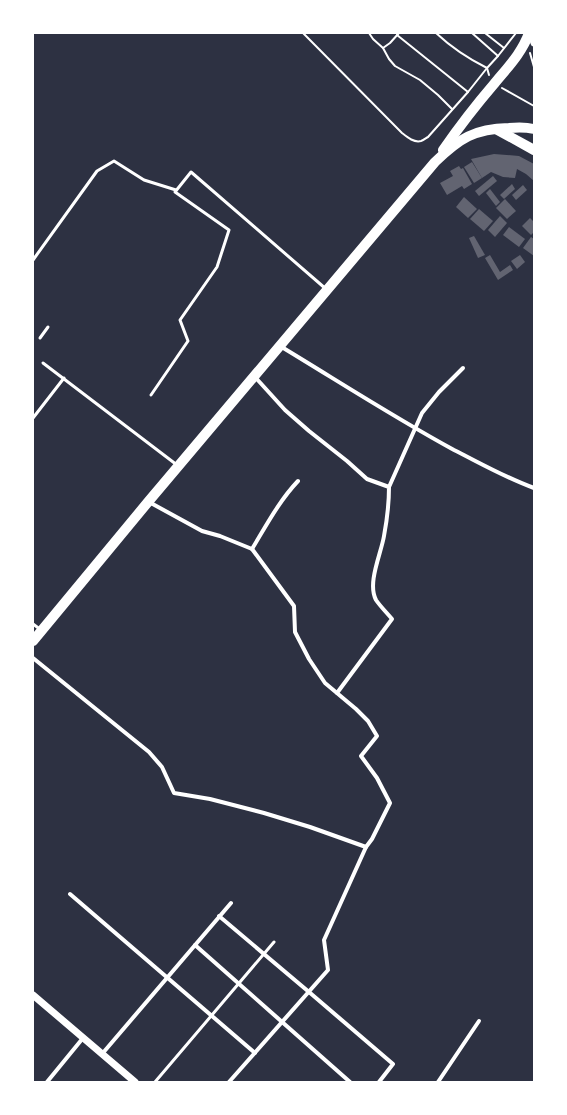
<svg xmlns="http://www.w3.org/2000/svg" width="567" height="1115" font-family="Poppins,sans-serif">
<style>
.building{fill:#626471}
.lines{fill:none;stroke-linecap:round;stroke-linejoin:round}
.path{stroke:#fff;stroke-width:2}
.service{stroke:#fff;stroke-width:3}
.minor{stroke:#fff;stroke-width:4}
.tertiary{stroke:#fff;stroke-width:7}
.primary{stroke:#fff;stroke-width:10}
</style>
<rect width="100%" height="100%" fill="#2d3142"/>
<!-- building -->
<g class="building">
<path d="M494,154l25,2 15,8v17l-8,-7 -9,-5 -2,9 -12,-1 -12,-5 -9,6 -11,-19z"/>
<path d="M472,162l10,16 -8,5 -10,-16z"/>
<path d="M459,166l2,3 2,-1 9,16 -8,5 -2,-3 -15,9 -7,-12 13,-7 -3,-5z"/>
<path d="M493,176l4,5 -18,15 -4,-5z"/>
<path d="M512,184l3,5 -11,10 -4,-4z"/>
<path d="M523,185l4,5 -11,10 -4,-5z"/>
<path d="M490,189l10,13 -4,4 -10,-13z"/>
<path d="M464,197l13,12 -9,9 -12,-11z"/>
<path d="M505,199l11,12 -9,8 -11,-11z"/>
<path d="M479,209l14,12 -9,10 -14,-12z"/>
<path d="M500,216l7,7 -12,14 -7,-7z"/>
<path d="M530,218l4,4v10l-3,3 -9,-9z"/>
<path d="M509,227l16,12 -6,8 -16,-12z"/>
<path d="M474,236l11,19 -7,3 -9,-20z"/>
<path d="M531,237l3,2v17l-11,-8z"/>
<path d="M490,255l10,17 10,-7 3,5 -15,10 -13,-22z"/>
<path d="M520,255l5,7 -8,7 -6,-8z"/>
</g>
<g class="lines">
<!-- path -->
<g class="path">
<path d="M303,33l99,100c5,4 12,10 19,8 3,-1 5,-3 7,-4l40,-45 19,-24 11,-12 18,-23"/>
<path d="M369,33l4,6 10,9 6,11 6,7 25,14 18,15 14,14"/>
<path d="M436,33c16,15 31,25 51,35l2,7"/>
<path d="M472,33l26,23"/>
<path d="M485,33l19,15"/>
<path d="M397,35l71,57"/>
<path d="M383,48l7,-5 9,-10"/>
<path d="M530,53l4,14"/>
<path d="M502,88l32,18"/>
</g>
<!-- service -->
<g class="service">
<path d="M33,260l64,-89 17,-10 30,19 32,10"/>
<path d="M40,338l8,-11"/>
<path d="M43,363l134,102"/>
<path d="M151,395l37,-54 -8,-21 37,-53 12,-37 -54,-38 16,-20 135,117"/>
<path d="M33,418l31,-40"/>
<path d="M33,624l8,6"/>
<path d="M155,1082l119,-140"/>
</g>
<!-- minor -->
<g class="minor">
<path d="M280,346c58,35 115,72 174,104 26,13 52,28 80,38"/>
<path d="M255,377l30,33 24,21 38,30 20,18 22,8c0,16 -2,33 -5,49 -3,18 -17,47 -8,64 4,6 11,13 16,19l-55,74"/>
<path d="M389,487l33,-74 17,-21 24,-24"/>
<path d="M149,502l53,29 18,5 32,13 42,57 1,26 14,27 16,24 31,26 12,12 9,15 -16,20 16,22 13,25 -18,36 -6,8 -42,93 4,30 -99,112"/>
<path d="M252,549c14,-23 27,-48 46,-68"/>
<path d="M33,658l116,94 13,15 12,26 36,6 54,14 46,14 56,20"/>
<path d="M70,894l185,159"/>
<path d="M219,916l90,76 84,72 -14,18"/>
<path d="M195,945l155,137"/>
<path d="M102,1054l129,-151"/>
<path d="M47,1082l36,-44"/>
<path d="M438,1082l41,-61"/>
</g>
<!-- tertiary -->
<g class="tertiary">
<path d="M531,33l3,10"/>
<path d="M33,995l102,87"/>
</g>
<!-- primary -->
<g class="primary">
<path d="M496,129l38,21"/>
<path d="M443,150c16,-23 33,-45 51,-66 13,-16 28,-31 35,-51"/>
<path d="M33,641l115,-139 287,-340c25,-24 39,-33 74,-34 9,-1 17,-1 25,1"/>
</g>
</g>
<!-- border -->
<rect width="567" height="1115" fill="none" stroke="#ffffff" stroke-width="68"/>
</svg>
